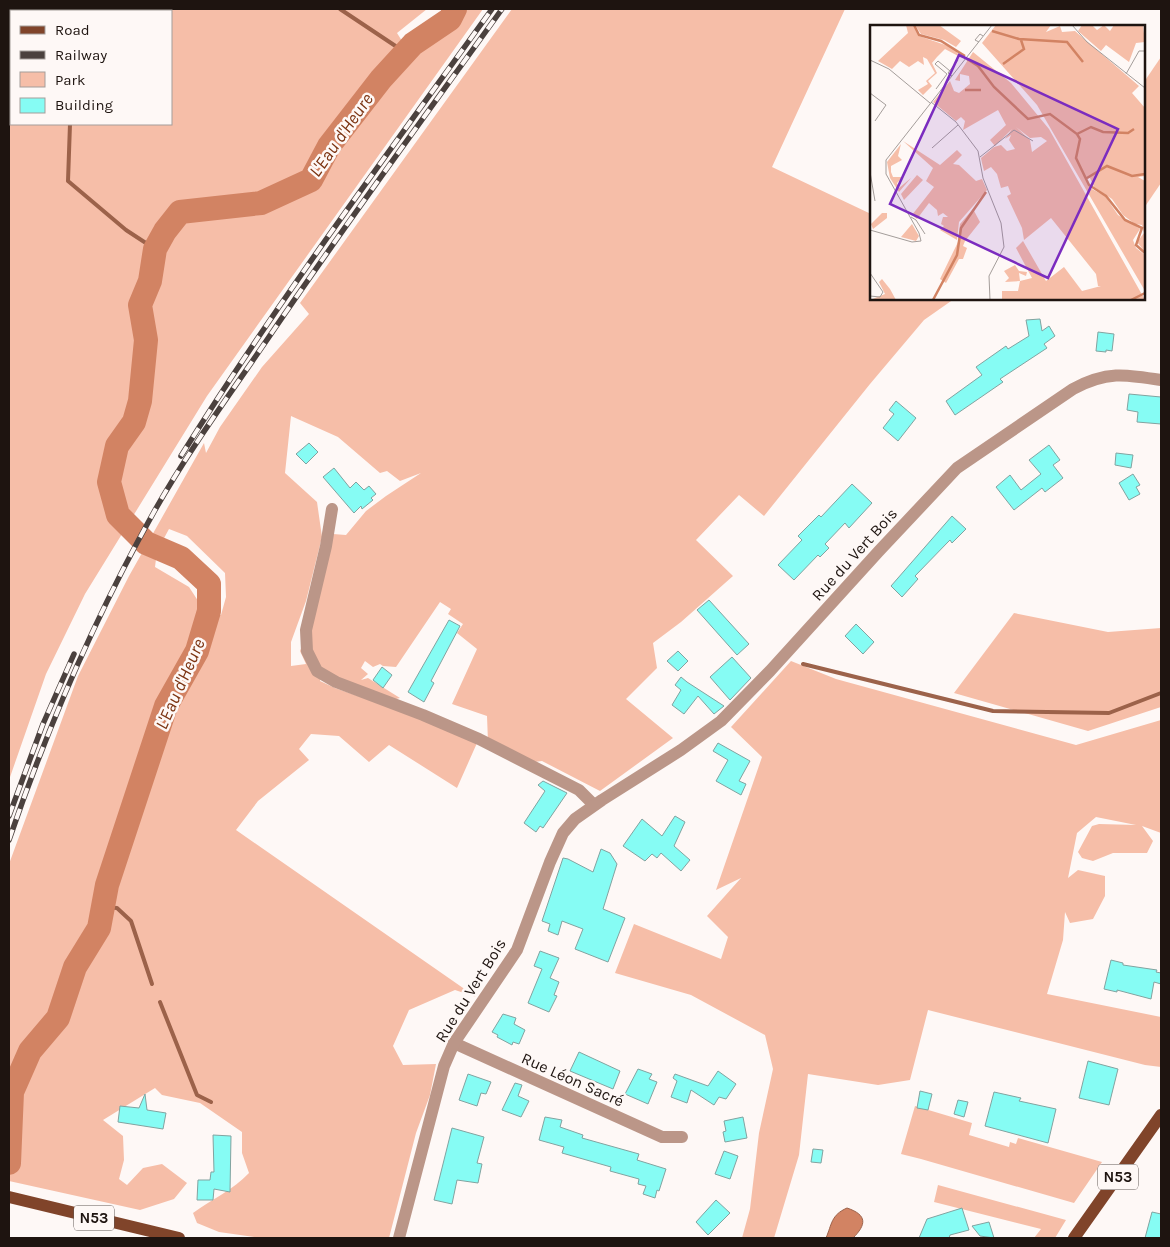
<svg xmlns="http://www.w3.org/2000/svg" width="1170" height="1247" font-family="Karla,sans-serif">
<style>
.green{fill:#f6bea8;fill-rule:evenodd}
.water{fill:#d28363;stroke:#9c624a}
.lines{fill:none;stroke-linecap:round;stroke-linejoin:round}
.stream{stroke:#9c624a;stroke-width:4}
.river{stroke:#d28363;stroke-width:24}
.building{fill:#86fcf4;stroke:#82a3a0}
.street{stroke:#bb9688;stroke-width:12}
.primary{stroke:#80442a;stroke-width:12}
.rail-casing{stroke:#4b413e;stroke-width:5.5}
.rail{stroke:#fef8f6;stroke-width:4;stroke-dasharray:11;stroke-linecap:butt}
.labels{text-anchor:middle;stroke-width:5;stroke-linejoin:round;paint-order:stroke}
.shield{fill:#fef8f6;stroke:#615855;stroke-width:1}
.shield-label{font-size:15px;font-weight:bold;fill:#1e1410}
.street-label{font-size:16px;fill:#1e1410;stroke:#fef8f6}
.water-label{font-size:18px;font-style:italic;fill:#7c3412;stroke:#fef8f6}
.inset-river{fill:none;stroke:#d28363;stroke-width:2.5}
.inset-road{fill:none;stroke:#a49d9a;stroke-width:1}
.view{fill:#7b2cbf;fill-opacity:0.15;stroke:#7b2cbf;stroke-width:2.5}
.inset-edge{fill:none;stroke:#1e1410;stroke-width:2.5}
</style>
<rect width="100%" height="100%" fill="#fef8f6"/>
<!-- green -->
<g class="green">
<path d="M9,9h418l-30,24 5,8 17,10 34,-29 8,-13h22l-276,387 -122,198 -39,80 -37,106zM171,11v113h-160v-113z"/>
<path d="M512,9h333l-73,158 99,47v85h83l-30,21 -54,64 -106,132 -25,-21 -43,45 37,36 -52,46 -28,21 4,25 -31,31 47,39 -73,53 -58,-30 -8,1 -46,-20 -1,-26 -35,-12 25,-55 -20,-16 6,-9 -15,-10 3,-5 -11,-7 -44,65 -13,-1 -3,-2 -7,3 -8,-6 -4,7 7,6 -7,6 7,-2 32,20 -8,2 -70,-29 -2,10 15,7 109,38 33,17 -20,45 -68,-43 -20,17 -30,-26 -28,-2 -12,15 10,11 -51,41 -22,29 240,167 -21,-7 -46,20 -16,36 10,19 33,-1 -6,31 -14,38 -27,105h-128l-42,-6 -22,-9 -4,-10c19,-14 40,-23 56,-40l-7,-20v-21l-42,-29 -38,-8 -7,-7 -52,32 20,16 1,24 -5,19 8,6 16,-17 19,-4 25,19 -13,16 -34,11 -131,-29v-317l69,-188 51,-100 75,-133 2,10 14,-26 42,-60 47,-53 -9,-11zM291,416l47,21 42,36 7,-2 13,10 21,-8 -35,23 -20,15 -20,24 -13,-1 -25,97 -8,20 6,13 -15,2v-24l15,-41 16,-64 -5,-35 -32,-29zM169,529l18,7 38,37 1,24 -5,18 -17,-5 -15,-23 -34,-20 2,-16z"/>
<path d="M1161,57v126l-17,25v-126z"/>
<path d="M1014,613l94,19 53,-4v79l-73,24 -134,-38z"/>
<path d="M791,661l45,18 240,66 85,-25v113l-19,-7 11,15 -6,12h-34l-20,8 -11,-3 -4,-6 14,-26 7,-2 37,1 -40,-8 -19,16 -9,45 10,-8 27,6v20l-12,23 -23,4 -5,-11 -2,28 -16,54 114,23v50l-16,-2 -217,-55 -18,70 -32,5 -70,-11 -9,81 -25,83h-32l8,-29 9,-76 14,-64 -8,-34 -74,-40 -76,-22 19,-49 87,35 7,-22 -21,-21 34,-38 -25,12 46,-133 -31,-30z"/>
<path d="M915,1106l57,17 -3,12 40,12 1,-5 6,2 2,-6 84,24 -28,41 -153,-44 -20,-5z"/>
<path d="M938,1185l128,35 -11,18h-21l7,-9 -107,-27z"/>
</g>
<!-- water -->
<path class="water" d="M847,1208c21,7 19,17 6,30h-27c6,-14 5,-23 21,-30z"/>
<g class="lines">
<!-- stream -->
<g class="stream">
<path d="M28,9v2"/>
<path d="M340,9l66,44"/>
<path d="M70,124l-2,57 58,49 29,19"/>
<path d="M803,664l190,47 116,2 52,-20"/>
<path d="M103,907l14,1 14,13 21,63"/>
<path d="M160,1002l37,93 14,7"/>
</g>
<!-- river -->
<path class="river" d="M9,1163l3,-71 18,-41 28,-33 17,-51 24,-39 8,-43 59,-179 31,-55 12,-40v-27l-28,-26 -35,-15 -28,-28 -9,-33 8,-36 17,-24 6,-21 6,-61 -6,-35 10,-24 5,-32 10,-18 15,-19 81,-9 50,-23 18,-34 52,-67 32,-35 37,-25 5,-10"/>
</g>
<!-- building -->
<g class="building">
<path d="M1040,319l2,12 7,-5 6,10 -11,8 3,4 -47,31 3,3 -48,33 -9,-14 36,-26 -6,-8 30,-21 2,3 21,-13 -3,-16z"/>
<path d="M1098,332l16,2 -2,17 -6,-1v2l-10,-1z"/>
<path d="M1129,394l32,3v27l-24,-2 1,-10 -11,-2z"/>
<path d="M896,401l20,17 -18,23 -15,-13 11,-14 -5,-4z"/>
<path d="M309,443l9,9 -12,12 -10,-10z"/>
<path d="M1049,445l11,15 -7,5 10,13 -18,14 -3,-4 -28,22 -18,-23 14,-12 11,15 20,-16 -12,-14z"/>
<path d="M1116,453l17,2 -2,13 -16,-3z"/>
<path d="M334,468l16,20 6,-6 8,8 5,-4 7,8 -5,4 2,2 -11,9 -1,-3 -7,7 -31,-36z"/>
<path d="M1133,474l7,11 -4,2 4,7 -11,6 -10,-17z"/>
<path d="M852,484l20,19 -23,25 -4,-5 -20,21 4,4 -9,9 -2,-2 -24,25 -16,-15 24,-25 -4,-4 21,-21 2,2z"/>
<path d="M952,516l14,13 -14,14 -2,-3 -2,2 -33,34 3,3 -16,18 -11,-11z"/>
<path d="M709,600l40,44 -12,11 -40,-45z"/>
<path d="M449,620l11,6 -29,55 3,2 -10,19 -16,-10z"/>
<path d="M856,624l18,18 -11,12 -18,-18z"/>
<path d="M678,651l10,10 -10,10 -11,-10z"/>
<path d="M732,657l19,21 -21,22 -20,-23z"/>
<path d="M382,667l10,8 -9,13 -10,-8z"/>
<path d="M681,677l6,5 37,24 -10,8 -16,-18 -14,18 -12,-9 9,-15 -6,-5z"/>
<path d="M718,743l32,18 -11,20 7,3 -5,11 -25,-14 12,-21 -15,-9z"/>
<path d="M543,781l24,12 -24,35 -3,-2 -4,6 -12,-9 21,-32 -7,-6z"/>
<path d="M675,816l10,6 -11,24 16,14 -9,11 -20,-18 -4,5 -5,-4 -7,7 -22,-15 19,-27 20,17z"/>
<path d="M601,849l9,4 7,11 -14,45 22,9 -17,44 -33,-13 8,-20 -21,-8 -4,14 -10,-4 2,-7 -8,-3 21,-63 5,1 25,13z"/>
<path d="M540,951l19,7 -9,20 9,4 -5,13 3,1 -8,16 -21,-9 14,-34 -8,-3z"/>
<path d="M1111,960l12,3v2l34,5 -1,2 5,1v11l-7,-2 -3,17 -34,-9v2l-13,-3z"/>
<path d="M503,1014l13,4 -2,6 11,6 -6,14 -6,-2 -1,3 -15,-8 1,-2 -6,-3z"/>
<path d="M579,1052l41,19 -7,18 -43,-18z"/>
<path d="M1088,1061l30,8 -9,36 -30,-7z"/>
<path d="M638,1069l14,5 -3,5 8,3 -9,22 -23,-10z"/>
<path d="M718,1071l18,13 -10,15 -7,-2 -5,8 -23,-15 -4,13 -16,-6 6,-16 -4,-3 2,-4 33,12z"/>
<path d="M468,1074l23,8 -5,12 -5,-1 -4,13 -18,-6z"/>
<path d="M515,1083l7,2 -4,11 11,5 -8,16 -19,-7z"/>
<path d="M920,1091l12,3 -4,16 -11,-2z"/>
<path d="M994,1092l27,6 -2,3 37,8 -8,34 -63,-17z"/>
<path d="M145,1094l2,16 19,3 -3,16 -45,-7 2,-16 19,2z"/>
<path d="M958,1100l10,2 -4,15 -10,-3z"/>
<path d="M545,1117l17,3 -2,7 23,8 -1,3 57,16 -2,6 29,9 -7,22 -2,-1 -2,8 -12,-4 3,-8 -8,-2 1,-5 -29,-8 1,-4 -49,-14 2,-6 -25,-7z"/>
<path d="M743,1117l4,21 -22,4 -2,-10 3,-1 -2,-10z"/>
<path d="M452,1128l32,9 -7,26 5,1 -4,19 -21,-3 -5,24 -18,-4z"/>
<path d="M213,1135l18,1 -1,56 -16,-3 -1,11h-16l1,-20h12l1,-8h3z"/>
<path d="M813,1149l10,1 -2,13 -10,-1z"/>
<path d="M724,1151l14,5 -8,23 -15,-5z"/>
<path d="M716,1200l14,13 -22,22 -12,-13z"/>
<path d="M962,1208l7,22 -19,5 -1,3h-30l8,-19z"/>
<path d="M1152,1212l9,2v24h-16z"/>
<path d="M989,1222l5,16 -14,-2 -8,-10z"/>
</g>
<g class="lines">
<!-- street -->
<g class="street">
<path d="M332,509l-6,37 -20,84 1,21 10,20 19,11 87,33 56,24 100,51 15,15"/>
<path d="M454,1043l208,94h20"/>
<path d="M399,1238l45,-172 10,-23 63,-93 33,-88 13,-29 12,-14 27,-19 79,-50 40,-29 49,-50 109,-120 78,-83 116,-79c33,-18 52,-15 88,-9"/>
</g>
<!-- primary -->
<g class="primary">
<path d="M9,1197l170,41"/>
<path d="M1074,1238l87,-123"/>
</g>
<!-- rail casing -->
<g class="rail-casing">
<g id="rail">
<path d="M181,456c96,-154 205,-300 311,-447"/>
<path d="M9,816l34,-92 31,-70"/>
<path d="M9,840c39,-114 87,-225 146,-330 35,-62 78,-120 118,-179 74,-109 152,-215 229,-322"/>
</g>
</g>
<!-- rail -->
<use href="#rail" class="rail"/>
</g>
<g class="labels">
<!-- shield labels -->
<g class="shield">
<rect x="1098" y="1164.5" width="40" height="25" rx="4"/>
<rect x="74" y="1205.5" width="40" height="25" rx="4"/>
</g>
<g class="shield-label">
<text x="1118" y="1182">N53</text>
<text x="94" y="1223">N53</text>
</g>
<!-- street labels -->
<g class="street-label">
<text transform="translate(854 554) rotate(-48)" y="6">Rue du Vert Bois</text>
<text transform="translate(470 990) rotate(-58)" y="6">Rue du Vert Bois</text>
<text transform="translate(573 1079) rotate(24)" y="6">Rue Léon Sacré</text>
</g>
<!-- water labels -->
<g class="water-label">
<text transform="translate(341 135) rotate(-55)" y="6">L'Eau d'Heure</text>
<text transform="translate(180 684) rotate(-66)" y="6">L'Eau d'Heure</text>
</g>
</g>
<!-- overview -->
<g transform="translate(870 25)">
<rect width="275" height="275" fill="#fef8f6"/>
<path d="M36,0h7l6,11 35,12 6,9 -15,-8 -8,8 -5,6 5,10 -9,8 4,5 -9,9 -5,-5 10,-6 -2,-3 9,-8 -8,-14 -4,-2 1,8 -6,-4 -9,6 -9,-6 -8,8 -14,-8 30,-28zM45,0h24l22,16 -5,6 -12,-7 -23,-6zM126,0h55l-5,7 14,-6 2,6 13,-1 64,55 -7,7 13,15v68l-7,1 7,4v71l-8,-10 7,-9 -2,-8 -7,-1 -12,-9 -11,-16 -18,-12 -4,-9 -4,1 4,9 15,8 13,19 22,14 -7,11 3,8 9,7v36l-108,-186 -55,-62zM212,0h10l5,5 7,-5 6,6 4,-6h29l2,17 -9,1 -7,19 -23,-17 -5,6 -23,-20zM103,27l38,31 38,46 96,171h-143v-9h16l2,-10 -15,1 4,-4 -5,-7 11,-6 4,6 8,1 -1,4 -7,-3 1,8 12,-3 -16,-30 7,-7 23,40 18,-14 18,24 19,-5h-3l-2,-12 -45,-56 -27,22 -2,-12 -15,-32 4,-2 -3,-8 -7,2 -4,-14 -6,-7 -7,4 -2,-8 -1,-5 13,-11 7,-2 6,6 8,-2 -6,-9 2,-5 -6,4 7,-10 -17,17 -5,-6 16,-15 -8,-15 -35,20 2,-9 -4,-4 -5,4 -23,-19 17,-21 4,10 5,2 11,-9 -1,-8 -9,-2v7l-5,-1zM146,102l14,11 11,-1 6,4 -15,11 -2,-12zM33,116l37,24 17,-15 5,5 -9,9 6,1 17,16 6,-2 5,11 -28,32 -2,18 -17,-10 4,-4 -3,-2 2,-7h5l-5,-4 -5,3 -1,-6 -8,-7 -12,16 -5,-4 22,-28 -8,-6 7,-13zM31,119l-3,12 4,4 -11,6v6l2,5h10l-6,6 2,5 12,-10 -12,14 -9,-14 -3,-16zM47,150l6,5 -19,20 -3,-6zM103,184l7,13 -15,19 -2,5 4,2 -4,11h-4l-13,24 -6,-4 18,-37 2,-18zM12,188h5v5l-14,11 -2,-5zM42,199l7,12 -3,5 -15,-4zM12,254l8,10 6,11h-26l15,-6 -6,-12z" fill="#f6bea8" fill-rule="evenodd"/>
<path class="inset-river" d="M44,0l5,10 22,6 24,15M122,6l27,8 48,3 16,20M97,34l11,7 16,21 34,32 22,-5 27,20 3,5 -4,19 13,27 17,11 19,24 17,8 -6,17 9,8M133,39l21,-15 -3,-9M95,65h16M207,109l14,-7 12,5 25,1 6,-4M217,153l20,-12 25,10 13,-2M63,275l24,-45 4,-27 25,-36M261,275l14,-7"/>
<path class="inset-road" d="M202,0l15,17 58,46M109,17l-4,-2 5,-6 3,2M0,35l19,9 41,34M256,49l13,-23h6M82,51l-4,-3 10,-13M66,64l11,-15 -12,-10 3,-3 12,10M0,68l16,12 -11,16M61,77l25,20 22,29 5,27 18,45 3,24 -15,29 1,24M62,123l26,-23M110,132l34,-27 19,11M0,147l5,29M41,192l5,3 9,14M0,205l42,12 9,-1 -2,-8 -33,-59v-14l106,-135M0,248l13,19 -3,5 -10,-1"/>
<path class="view" d="M89,30l159,74 -70,149 -158,-74z"/>
<rect width="275" height="275" class="inset-edge"/>
</g>
<!-- border -->
<rect width="1170" height="1247" fill="none" stroke="#1e1410" stroke-width="20"/>
<!-- legend -->
<rect x="10" y="10" width="162" height="115" fill="#fef8f6" stroke="#a49d9a"/>
<rect x="20" y="26" width="25" height="8" fill="#80442a" stroke="#a49d9a"/>
<text x="55" y="35" font-size="15" fill="#1e1410">Road</text>
<rect x="20" y="51" width="25" height="8" fill="#4b413e" stroke="#a49d9a"/>
<text x="55" y="60" font-size="15" fill="#1e1410">Railway</text>
<rect x="20" y="72" width="25" height="15" fill="#f6bea8" stroke="#a49d9a"/>
<text x="55" y="85" font-size="15" fill="#1e1410">Park</text>
<rect x="20" y="98" width="25" height="15" fill="#86fcf4" stroke="#a49d9a"/>
<text x="55" y="110" font-size="15" fill="#1e1410">Building</text>
</svg>
